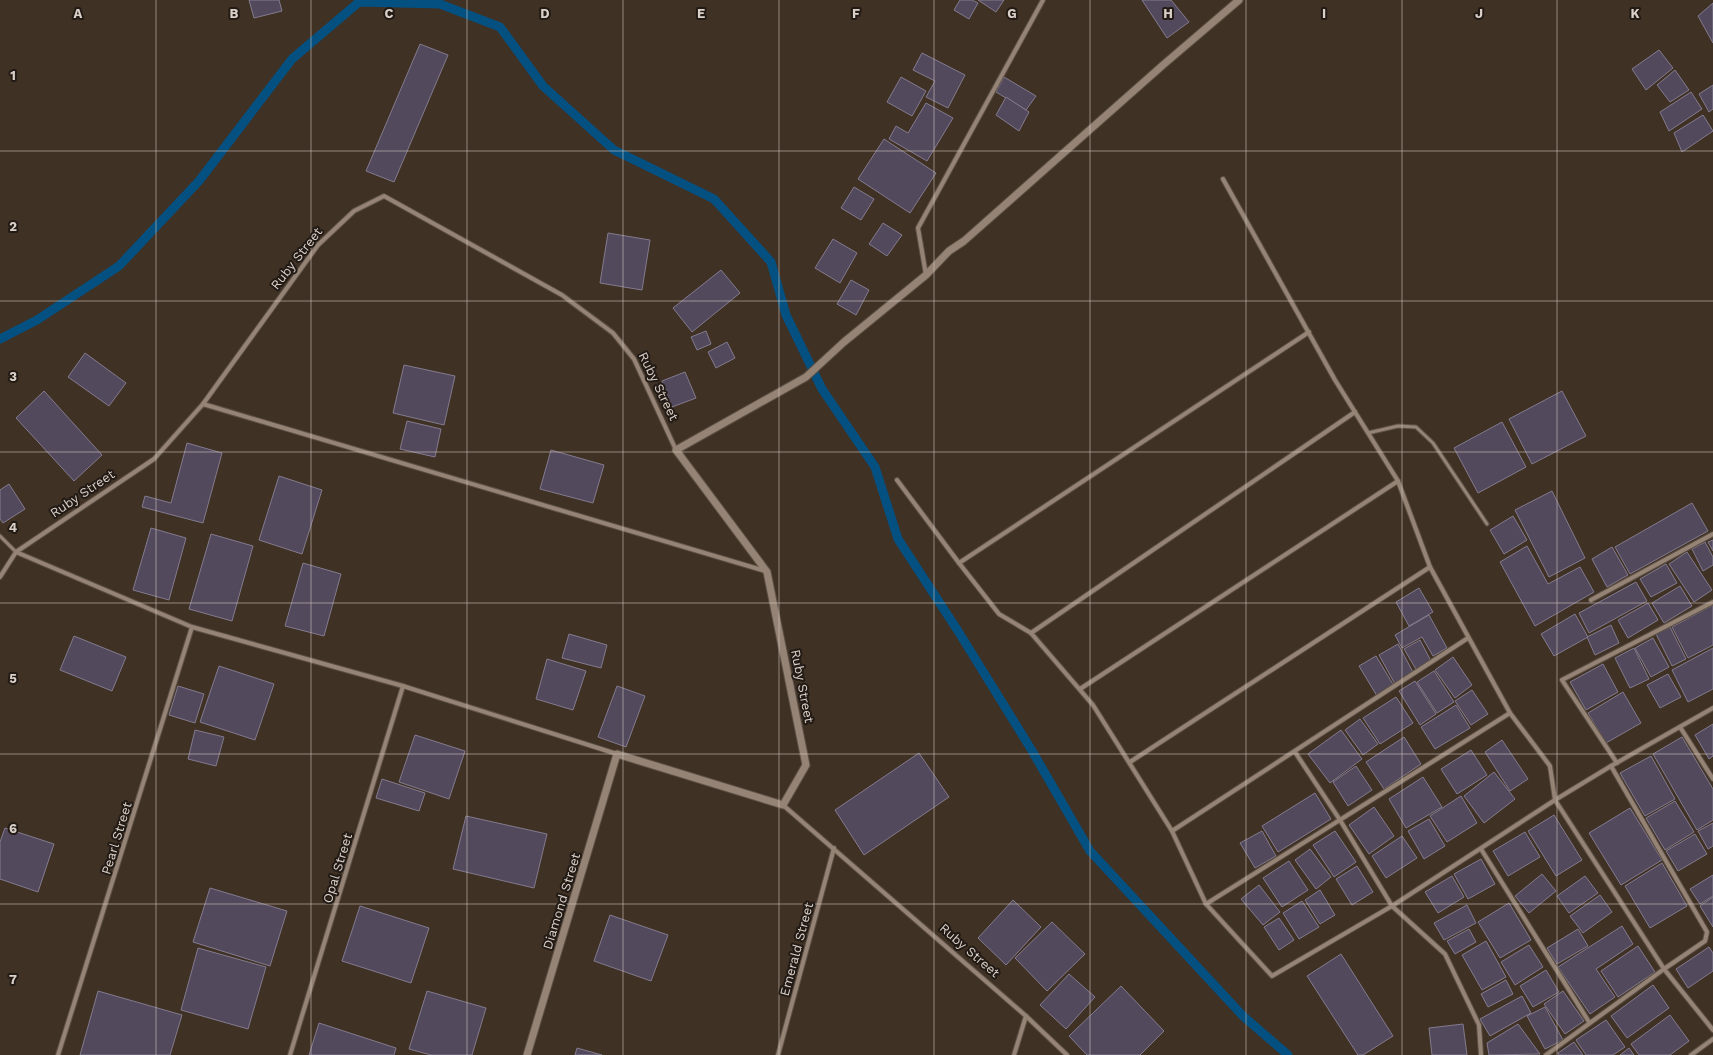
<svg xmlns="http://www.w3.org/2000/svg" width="1713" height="1055" font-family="'Work Sans',sans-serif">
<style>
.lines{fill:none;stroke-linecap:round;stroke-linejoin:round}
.stream{stroke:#045081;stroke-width:9}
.building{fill:#524a5c;stroke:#837b8e}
.service-casing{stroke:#5c5045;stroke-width:5}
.minor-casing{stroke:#5c5045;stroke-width:6}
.tertiary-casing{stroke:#5c5045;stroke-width:9}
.service{stroke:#958375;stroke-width:3}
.minor{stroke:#958375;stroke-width:4}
.tertiary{stroke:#958375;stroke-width:7}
.grid{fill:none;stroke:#dad0c8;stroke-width:1;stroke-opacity:0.55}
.labels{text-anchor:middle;stroke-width:4;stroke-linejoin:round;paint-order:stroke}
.street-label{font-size:13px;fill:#dad0c8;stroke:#221b15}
.grid-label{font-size:13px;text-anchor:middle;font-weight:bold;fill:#dad0c8;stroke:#221b15;stroke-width:4;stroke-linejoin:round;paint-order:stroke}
</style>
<rect width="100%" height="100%" fill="#403125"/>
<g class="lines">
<!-- stream -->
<path class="stream" d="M0,339l37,-19 82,-54 80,-85 93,-122 67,-57 81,2 60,23 43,59 71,64 100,49 57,63 15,53 36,74 53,78 23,72 60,92 73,118 59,102 153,165 45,39"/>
</g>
<!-- building -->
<g class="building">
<path d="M249,0h30l3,11 -28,7z"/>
<path d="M960,0h12l6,3 -9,16 -15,-9z"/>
<path d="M978,0h26l-8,12z"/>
<path d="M1142,0h29l18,22 -22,16z"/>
<path d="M1713,3v40l-15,-27z"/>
<path d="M420,44l28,11 -54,127 -28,-11z"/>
<path d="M1659,50l14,18 -27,22 -14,-21z"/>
<path d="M922,53l43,22 -17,33 -22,-11 9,-16 -22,-11z"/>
<path d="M1675,70l14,20 -19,12 -13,-17z"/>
<path d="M901,77l25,14 -14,25 -25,-14z"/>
<path d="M1004,77l32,19 -10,14 -30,-18z"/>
<path d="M1713,85v24l-4,3 -10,-18z"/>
<path d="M1691,92l11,17 -33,22 -9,-19z"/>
<path d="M1006,97l23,15 -10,19 -23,-16z"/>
<path d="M926,103l27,15 -26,43 -38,-22 7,-13 12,7z"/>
<path d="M1703,115l10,16 -31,21 -8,-19z"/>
<path d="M884,139l52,34 -26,40 -52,-34z"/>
<path d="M854,187l20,12 -13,21 -20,-12z"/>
<path d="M883,223l19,12 -15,21 -18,-12z"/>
<path d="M608,233l42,7 -8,50 -42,-7z"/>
<path d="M833,239l24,14 -17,30 -25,-15z"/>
<path d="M721,270l19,23 -48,39 -19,-24z"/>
<path d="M851,280l18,10 -13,25 -19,-11z"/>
<path d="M706,331l5,13 -14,6 -6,-13z"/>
<path d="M727,342l8,16 -19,10 -8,-16z"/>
<path d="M85,353l41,30 -17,23 -41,-29z"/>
<path d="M404,365l51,11 -11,49 -51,-12z"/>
<path d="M685,372l11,26 -24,9 -10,-26z"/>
<path d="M44,391l58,64 -28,26 -58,-63z"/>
<path d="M1562,391l24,45 -54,28 -23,-45z"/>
<path d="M407,421l34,8 -6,28 -35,-8z"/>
<path d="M1502,422l24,45 -48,26 -24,-45z"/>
<path d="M187,443l35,10 -19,70 -61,-16 3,-11 26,7z"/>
<path d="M551,450l53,15 -11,38 -53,-14z"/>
<path d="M279,476l43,14 -20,64 -43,-14z"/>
<path d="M9,484l16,25 -22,14 -3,-4v-29z"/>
<path d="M1552,491l33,67 -36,19 -34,-67z"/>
<path d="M1692,503l16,28 -78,43 -15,-27z"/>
<path d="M1513,516l14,24 -23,14 -14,-24z"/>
<path d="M151,528l35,10 -17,62 -36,-10z"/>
<path d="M211,534l42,12 -21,75 -43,-12z"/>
<path d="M1713,540v11l-5,-9z"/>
<path d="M1705,542l8,15v8l-10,6 -11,-22z"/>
<path d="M1527,546l21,38 32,-17 14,25 -59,34 -35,-64z"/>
<path d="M1612,547l16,28 -21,12 -15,-28z"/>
<path d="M1687,552l25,38 -18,12 -25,-38z"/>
<path d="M303,563l38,11 -17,62 -39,-10z"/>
<path d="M1666,564l11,19 -26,14 -11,-18z"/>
<path d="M1636,582l11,19 -58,32 -10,-20z"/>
<path d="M1680,586l12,20 -28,17 -12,-20z"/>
<path d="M1419,588l14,24 -24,14 -13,-24z"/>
<path d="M1648,603l10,17 -30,18 -10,-18z"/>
<path d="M1713,605v40l-25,13 -16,-31z"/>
<path d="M1575,614l13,23 -34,19 -13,-22z"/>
<path d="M1429,615l18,33 -14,8 -11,-19 -20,11 -7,-13z"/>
<path d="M1611,625l8,18 -24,12 -8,-18z"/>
<path d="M1670,627l16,32 -14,7 -16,-32z"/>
<path d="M569,634l38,11 -6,23 -39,-10z"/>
<path d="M74,636l52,21 -14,34 -52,-21z"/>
<path d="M1653,638l16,29 -18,10 -16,-29z"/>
<path d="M1420,640l12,23 -15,8 -13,-22z"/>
<path d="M1398,644l16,30 -19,10 -16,-29z"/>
<path d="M1634,648l15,31 -19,9 -15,-30z"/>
<path d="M1713,648v41l-25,13 -16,-32z"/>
<path d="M1376,656l18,30 -17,10 -18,-30z"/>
<path d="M1453,657l19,28 -17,13 -20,-28z"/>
<path d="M547,659l39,12 -13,39 -37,-11z"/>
<path d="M1603,664l15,28 -32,18 -16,-28z"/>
<path d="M219,666l55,18 -19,56 -55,-18z"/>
<path d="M1434,671l20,31 -17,11 -20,-31z"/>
<path d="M1668,674l13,23 -21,11 -13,-23z"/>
<path d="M1415,681l21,33 -16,11 -21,-34z"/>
<path d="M178,686l26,8 -9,29 -26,-8z"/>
<path d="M617,686l28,10 -19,51 -28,-10z"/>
<path d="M1472,690l16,24 -17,11 -16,-24z"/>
<path d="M1623,692l18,31 -35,20 -18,-30z"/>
<path d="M1396,697l17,26 -33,21 -17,-26z"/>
<path d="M1456,705l14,23 -35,21 -14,-22z"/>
<path d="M1360,719l18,25 -15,11 -18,-25z"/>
<path d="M1713,724v32l-4,3 -14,-24z"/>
<path d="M195,730l29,7 -8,29 -28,-7z"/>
<path d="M1341,730l21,29 -32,24 -22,-29z"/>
<path d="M415,735l50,16 -16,48 -50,-17z"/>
<path d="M1404,737l17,27 -37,25 -18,-27z"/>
<path d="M1682,737l31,52v31l-16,10 -44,-76z"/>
<path d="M1502,740l26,39 -18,12 -25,-39z"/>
<path d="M1471,750l16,25 -30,19 -16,-25z"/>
<path d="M919,753l30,44 -85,58 -29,-45z"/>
<path d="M1651,756l24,43 -30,17 -25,-43z"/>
<path d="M1356,766l16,24 -24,16 -15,-24z"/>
<path d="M1494,772l21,27 -31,24 -20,-27z"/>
<path d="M1423,777l19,30 -36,21 -17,-29z"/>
<path d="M382,779l43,14 -6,18 -43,-13z"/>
<path d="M1315,793l16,26 -53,33 -16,-26z"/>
<path d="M1461,796l16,27 -30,19 -17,-26z"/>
<path d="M1675,801l19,31 -29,18 -19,-32z"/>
<path d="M1374,807l20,29 -25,18 -20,-29z"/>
<path d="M1630,808l32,52 -41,25 -32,-52z"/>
<path d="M1554,815l28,45 -26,16 -28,-45z"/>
<path d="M466,816l81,18 -13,54 -81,-19z"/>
<path d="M1429,819l16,27 -21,13 -16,-28z"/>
<path d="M1713,823v23l-5,3 -10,-18z"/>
<path d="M5,828l49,16 -16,48 -38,-13v-37z"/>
<path d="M1262,831l14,25 -21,12 -15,-25z"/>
<path d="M1335,831l21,31 -22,15 -21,-32z"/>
<path d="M1525,832l15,25 -32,19 -15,-25z"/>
<path d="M1695,834l12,20 -29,17 -12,-20z"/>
<path d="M1402,836l15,22 -31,20 -14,-22z"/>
<path d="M1310,849l21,28 -15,12 -21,-29z"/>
<path d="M1481,859l14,25 -27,15 -14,-25z"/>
<path d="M1289,861l19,29 -26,17 -19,-29z"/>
<path d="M1662,863l25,43 -37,22 -25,-42z"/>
<path d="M1357,866l16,26 -21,13 -16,-26z"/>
<path d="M1542,874l14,17 -27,22 -14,-17z"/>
<path d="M1713,875v21l-13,8 -10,-15z"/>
<path d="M1452,876l12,21 -26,16 -13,-21z"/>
<path d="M1585,876l13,17 -29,20 -12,-17z"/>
<path d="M1259,885l21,27 -17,13 -22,-26z"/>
<path d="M210,888l77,23 -17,55 -77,-24z"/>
<path d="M1320,890l15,25 -15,9 -15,-24z"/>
<path d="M1600,895l12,17 -29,21 -13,-17z"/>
<path d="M1713,897v30l-13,-21z"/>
<path d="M1013,900l28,27 -35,38 -28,-27z"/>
<path d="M1302,901l17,26 -20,12 -16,-26z"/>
<path d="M1509,903l22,37 -31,18 -22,-36z"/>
<path d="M1467,905l9,18 -32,17 -10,-17z"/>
<path d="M360,906l69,22 -18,55 -69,-22z"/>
<path d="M610,915l58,20 -17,46 -57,-20z"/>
<path d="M1279,918l15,22 -15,10 -15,-23z"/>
<path d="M1052,922l33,32 -38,37 -32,-33z"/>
<path d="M1622,926l11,18 -37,25 19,28 -25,17 -32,-47z"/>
<path d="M1469,929l7,13 -21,12 -8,-13z"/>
<path d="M1578,929l10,17 -31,18 -10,-16z"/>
<path d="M1486,941l20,36 -24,13 -20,-35z"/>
<path d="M1529,945l14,22 -28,18 -14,-23z"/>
<path d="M1638,946l17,26 -37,25 -17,-26z"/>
<path d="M1709,947l4,6v18l-25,17 -12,-19z"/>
<path d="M198,948l68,19 -18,62 -67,-19z"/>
<path d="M1341,954l52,82 -30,19h-5l-51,-79z"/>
<path d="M1546,970l13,22 -26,15 -13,-21z"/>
<path d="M1069,974l26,23 -29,32 -26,-24z"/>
<path d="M1506,980l7,14 -25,13 -7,-13z"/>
<path d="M1653,985l16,23 -42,30 -16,-22z"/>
<path d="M1121,986l43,45 -24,24h-53l-18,-19z"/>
<path d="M98,991l84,24 -12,40h-90z"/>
<path d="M427,991l59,17 -14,47h-41l-22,-6z"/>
<path d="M1563,991l21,30 -19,13 -21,-30z"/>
<path d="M1522,996l9,17 -41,23 -10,-17z"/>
<path d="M1545,1007l18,33 -18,9 -18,-33z"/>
<path d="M1670,1015l19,26 -19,14h-31l-8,-11z"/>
<path d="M1606,1020l19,27 -12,8h-27l-10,-15z"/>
<path d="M319,1023l77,25 -2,7h-85z"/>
<path d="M1463,1024l4,31h-35l-3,-27z"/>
<path d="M1518,1024l22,30 -51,1 -2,-12z"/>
<path d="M1574,1042l9,13h-24l-1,-2z"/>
<path d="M577,1048l25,7h-27z"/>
<path d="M1629,1048l5,7h-14z"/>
</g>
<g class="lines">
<!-- service casing -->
<g class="service-casing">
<g id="service">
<path d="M1368,433l30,-7 18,1 17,16 54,81"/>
<path d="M0,536l16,16"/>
</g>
</g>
<!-- minor casing -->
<g class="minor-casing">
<g id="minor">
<path d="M1223,179l112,201 63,101 32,86 80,146 40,53 5,34 109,169 49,61"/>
<path d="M926,275l-8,-47 125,-228"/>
<path d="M203,404l562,167"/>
<path d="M897,480l62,83 40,51 32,19 62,72 79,126 34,73 66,72 120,-70 163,-106 56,-34 102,-58"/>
<path d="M16,552l176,75 211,59 214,68"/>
<path d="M959,563l350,-231"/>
<path d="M0,577l16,-25 138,-93 49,-55 115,-159 36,-34 30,-15 178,99 51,38 21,26 42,91"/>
<path d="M1591,600l122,-66"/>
<path d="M1031,633l324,-221"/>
<path d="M1080,689l318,-208"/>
<path d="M1680,727l33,52"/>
<path d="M1295,752l45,68 52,86 53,48 34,71 2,30"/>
<path d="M1130,762l300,-195"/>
<path d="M1617,763l-55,-83 151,-78"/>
<path d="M783,805l243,211 41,39"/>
<path d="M1172,831l296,-193"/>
<path d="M1481,849l108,173"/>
<path d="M1206,904l304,-191"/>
<path d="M58,1055l134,-428"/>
<path d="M290,1055l113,-369"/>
<path d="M778,1055l56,-207"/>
<path d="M1014,1055l12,-39"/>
<path d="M1546,1055l118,-86 41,-28 2,-9 -96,-166"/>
<path d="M1691,1055l22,-16"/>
</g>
</g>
<!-- tertiary casing -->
<g class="tertiary-casing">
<path id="tertiary" d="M527,1055l90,-301 166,51 23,-40 -39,-193 -91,-122 130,-73 38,-35 82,-67 23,-24 15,-10 199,-176 76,-65"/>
</g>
<!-- service -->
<use href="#service" class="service"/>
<!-- minor -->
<use href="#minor" class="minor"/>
<!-- tertiary -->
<use href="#tertiary" class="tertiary"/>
</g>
<!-- grid -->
<path class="grid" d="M156,0v1055M311,0v1055M467,0v1055M623,0v1055M779,0v1055M934,0v1055M1090,0v1055M1246,0v1055M1402,0v1055M1557,0v1055M0,151h1713M0,301h1713M0,452h1713M0,603h1713M0,754h1713M0,904h1713"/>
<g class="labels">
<!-- street labels -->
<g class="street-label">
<text transform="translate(296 258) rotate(-52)" y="5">Ruby Street</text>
<text transform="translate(659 386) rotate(64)" y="5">Ruby Street</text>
<text transform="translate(82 493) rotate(-34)" y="5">Ruby Street</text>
<text transform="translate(803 686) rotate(79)" y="5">Ruby Street</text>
<text transform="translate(116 838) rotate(-73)" y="5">Pearl Street</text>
<text transform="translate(337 868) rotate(-73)" y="5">Opal Street</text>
<text transform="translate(561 901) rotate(-73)" y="5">Diamond Street</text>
<text transform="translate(796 949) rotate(-75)" y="5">Emerald Street</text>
<text transform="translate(970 950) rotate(41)" y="5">Ruby Street</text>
</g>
</g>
<g class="grid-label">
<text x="78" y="18">A</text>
<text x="234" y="18">B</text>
<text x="389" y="18">C</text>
<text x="545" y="18">D</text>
<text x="701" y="18">E</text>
<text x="856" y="18">F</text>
<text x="1012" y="18">G</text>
<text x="1168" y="18">H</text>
<text x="1324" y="18">I</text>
<text x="1479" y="18">J</text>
<text x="1635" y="18">K</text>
<text x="13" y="80">1</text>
<text x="13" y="231">2</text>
<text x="13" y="381">3</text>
<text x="13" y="532">4</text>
<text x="13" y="683">5</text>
<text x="13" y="833">6</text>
<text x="13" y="984">7</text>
</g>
</svg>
